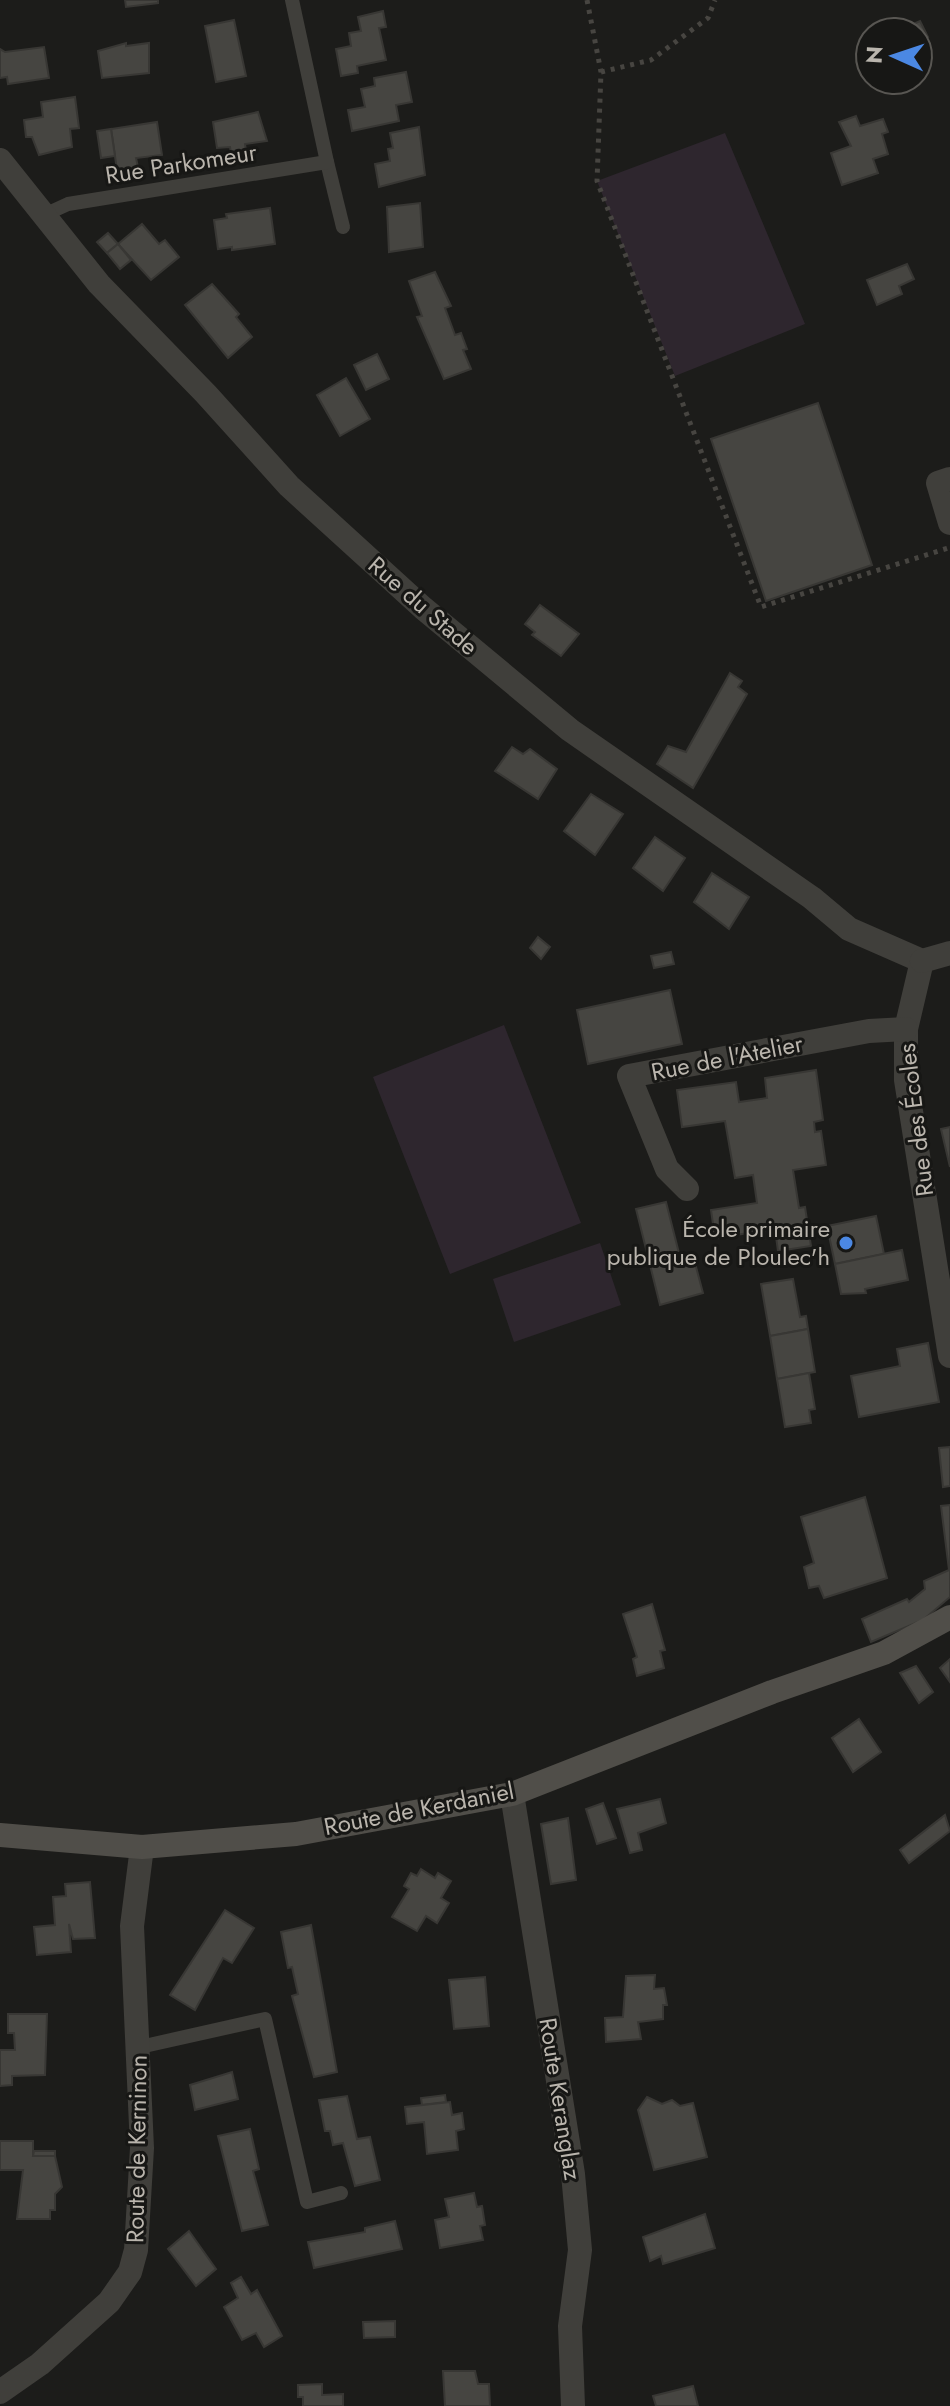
<svg xmlns="http://www.w3.org/2000/svg" width="950" height="2406" font-family="Jost,sans-serif">
<style>
.green{fill:#2e262e}
.building{fill:#464541;stroke:#383734;stroke-width:2}
.lines{fill:none;stroke-linecap:round;stroke-linejoin:round}
.path{stroke:#474541;stroke-width:5;stroke-dasharray:4 6;stroke-linecap:butt}
.lane{stroke:#403f3b;stroke-width:14}
.street{stroke:#403f3b;stroke-width:24}
.secondary{stroke:#504e49;stroke-width:24}
.poi-dot{fill:#4b88e3;stroke:#171715;stroke-width:3}
.labels{text-anchor:middle;stroke-width:6;stroke-linejoin:round;paint-order:stroke}
.street-label{font-size:24px;fill:#bab5ad;stroke:#171715}
.poi-label{font-size:24px;fill:#bab5ad;stroke:#171715;text-anchor:end}
</style>
<rect width="100%" height="100%" fill="#1c1c1a"/>
<!-- green -->
<g class="green">
<path d="M725,133l80,191 -130,52 -78,-195z"/>
<path d="M504,1025l77,198 -131,51 -77,-197z"/>
<path d="M600,1243l21,62 -107,37 -21,-63z"/>
</g>
<!-- building -->
<g class="building">
<path d="M125,0h33v3l-32,4z"/>
<path d="M383,11l3,16 -7,1 7,32 -29,6 1,7 -17,3 -5,-27 15,-3 -2,-13 12,-2 -3,-14z"/>
<path d="M234,20l12,56 -30,6 -11,-56z"/>
<path d="M920,21l8,16 -10,5v-10h-13l-1,-4z"/>
<path d="M126,43v3l23,-3v30l-47,5 -4,-27z"/>
<path d="M44,47l5,31 -41,6 -1,-7 -7,1v-29l5,3z"/>
<path d="M406,72l6,30 -16,3 3,16 -47,10 -4,-21 17,-3 -4,-18 14,-3 -1,-8z"/>
<path d="M75,97l4,31 -9,1 2,18 -33,8 -7,-18h-6l-2,-17 19,-3 -2,-15z"/>
<path d="M258,112l9,29 -22,3 1,7 -15,2 -1,-6 -13,1 -4,-26z"/>
<path d="M856,116l4,10 23,-7 5,13 -6,2 6,20 -15,5 5,14 -36,12 -11,-32 20,-7 -12,-24z"/>
<path d="M157,122l5,33 -26,3 2,9 -21,3 -6,-41z"/>
<path d="M419,127l6,48 -46,12 -4,-23 15,-3 -2,-12 5,-1 -3,-15z"/>
<path d="M111,129l4,27 -14,2 -4,-27z"/>
<path d="M420,203l3,44 -34,5 -2,-45z"/>
<path d="M270,208l5,36 -43,6v-3l-14,2 -4,-29 13,-2 -1,-4z"/>
<path d="M142,224l17,20 6,-4 14,17 -28,23 -33,-36z"/>
<path d="M108,233l10,11 -11,9 -10,-11z"/>
<path d="M118,244l13,16 -11,9 -13,-16z"/>
<path d="M907,264l7,15 -15,7 3,8 -25,11 -10,-25z"/>
<path d="M435,272l16,34 -6,2 10,27 6,-2 6,16 -4,1 8,19 -27,10 -27,-62 5,-1 -13,-35z"/>
<path d="M212,284l27,30 -3,3 16,20 -24,21 -43,-53z"/>
<path d="M377,354l12,25 -23,11 -12,-25z"/>
<path d="M346,378l24,41 -30,17 -23,-41z"/>
<path d="M818,403l54,162 -106,36 -55,-162z"/>
<path d="M540,605l39,29 -18,22 -29,-21 3,-3 -10,-8z"/>
<path d="M730,673l12,8 -4,6 9,7 -54,94 -36,-24 11,-18 18,6z"/>
<path d="M512,747l11,7 7,-5 27,20 -19,30 -43,-28z"/>
<path d="M591,794l32,20 -28,41 -31,-24z"/>
<path d="M655,837l30,21 -22,33 -30,-23z"/>
<path d="M712,873l37,24 -20,32 -35,-27z"/>
<path d="M538,937l12,10 -9,12 -11,-11z"/>
<path d="M671,952l3,12 -20,4 -3,-12z"/>
<path d="M670,990l12,54 -94,20 -11,-54z"/>
<path d="M816,1070l7,50 -9,2 1,10 6,-1 5,34 -33,5 6,38 6,-1 6,39 -33,5 -3,-22 -60,9 -4,-28 46,-7 -4,-28 -18,3 -10,-57 -43,6 -5,-37 59,-8 3,20 28,-4 -2,-20z"/>
<path d="M950,1127v40l-9,-38z"/>
<path d="M666,1202l16,63 13,-2 8,30 -43,12 -24,-96z"/>
<path d="M876,1216l8,38 -49,10 -8,-38z"/>
<path d="M902,1250l6,30 -43,9 1,4 -25,1 -6,-30z"/>
<path d="M793,1279l7,38 6,-1 2,13 -38,7 -9,-52z"/>
<path d="M808,1329l7,43 -38,7 -7,-43z"/>
<path d="M928,1343l11,59 -80,15 -8,-41 49,-10 -3,-17z"/>
<path d="M809,1373l6,36 -6,1 2,13 -26,4 -8,-48z"/>
<path d="M950,1447v39l-7,1 -4,-39z"/>
<path d="M865,1497l22,81 -63,20 -5,-12 -10,2 -5,-21 10,-4 -13,-46z"/>
<path d="M950,1505v92l-27,23 -52,22 -9,-23 45,-20 2,3 16,-13 -1,-8 25,-11 -8,-64z"/>
<path d="M652,1604l13,46 -5,1 4,17 -27,8 -4,-17 4,-2 -14,-43z"/>
<path d="M950,1659v23l-10,-14z"/>
<path d="M916,1666l17,26 -14,11 -19,-30z"/>
<path d="M859,1719l22,33 -28,20 -21,-34z"/>
<path d="M660,1799l6,24 -28,10 4,17 -12,3 -13,-44z"/>
<path d="M603,1803l13,35 -19,6 -11,-35z"/>
<path d="M945,1815l5,16 -41,32 -9,-13z"/>
<path d="M568,1818l8,62 -25,4 -10,-60z"/>
<path d="M421,1869l14,9 3,-5 13,8 -10,17 8,5 -12,20 -11,-7 -9,15 -25,-14 17,-28 -5,-3 7,-13 6,3z"/>
<path d="M90,1882l5,56 -22,1 -4,-15 2,28 -34,3 -3,-28 21,-2 -2,-28 13,-1 -1,-12z"/>
<path d="M225,1910l29,18 -22,35 -9,-5 -28,52 -25,-15z"/>
<path d="M311,1925l26,147 -23,5 -22,-81 6,-2 -6,-27 -4,1 -7,-36z"/>
<path d="M655,1975l-1,14 10,-1 3,17h-4v14l-25,3 3,17 -35,3 -1,-24 18,-1 3,-41z"/>
<path d="M485,1977l4,49 -35,3 -5,-49z"/>
<path d="M8,2014h39l-2,61 -33,1v9l-12,1v-36h15l-1,-17h-6z"/>
<path d="M232,2072l6,27 -43,11 -5,-25z"/>
<path d="M445,2095l1,7 -24,3 -1,-7z"/>
<path d="M347,2096l10,43 13,-2 10,43 -25,6 -12,-43 -10,2 -3,-14h-5l-6,-31z"/>
<path d="M647,2097l15,7 10,-4 8,6 13,-3 14,54 -53,13 -16,-60z"/>
<path d="M450,2102l2,13 10,-2 2,16 -8,2 2,19 -31,4 -3,-32 -17,2 -2,-17z"/>
<path d="M250,2129l9,40 -6,2 15,54 -26,6 -24,-95z"/>
<path d="M0,2141h33v15h22l7,31 -7,7v16h-5v9h-33l6,-49h-23z"/>
<path d="M34,2151h21v5h-22z"/>
<path d="M474,2193l3,14 5,-1 3,19 -5,1 3,14 -43,8 -5,-28 14,-3 -4,-18z"/>
<path d="M705,2214l10,34 -52,16 -2,-8 -11,5 -7,-24z"/>
<path d="M395,2221l7,28 -88,19 -6,-26 57,-10v-4z"/>
<path d="M189,2231l27,38 -20,17 -28,-37z"/>
<path d="M241,2277l10,17 6,-4 25,46 -18,11 -8,-14 -14,7 -18,-33 14,-9 -7,-15z"/>
<path d="M395,2321v16l-31,1 -1,-16z"/>
<path d="M443,2371h32l3,13h11l1,22h-45z"/>
<path d="M322,2384v11l21,-1v12h-40v-9h-5v-12z"/>
<path d="M693,2386l5,20h-42l-3,-10z"/>
</g>
<g class="lines">
<!-- path -->
<g class="path">
<path d="M587,0l14,72 -4,109 164,426 187,-59"/>
<path d="M601,72l50,-12 57,-42 7,-18"/>
</g>
<!-- lane -->
<g class="lane">
<path d="M327,162l16,65"/>
<path d="M44,215l24,-11 259,-42 -35,-162"/>
<path d="M140,2047l125,-28 42,183 34,-9"/>
</g>
<!-- street -->
<g class="street">
<path d="M0,160l99,124 107,110 83,92 134,122 147,122 242,168 37,31 73,32"/>
<path d="M950,479l-12,4 12,40"/>
<path d="M922,961l-16,68v51l44,276"/>
<path d="M922,961l28,-8"/>
<path d="M687,1189l-20,-20 -38,-93 240,-45 37,-2"/>
<path d="M512,1794l61,380 7,76 -10,76 3,80"/>
<path d="M0,2392l40,-28 69,-62 21,-30 6,-22 6,-102 -10,-222 10,-79"/>
</g>
<!-- secondary -->
<path class="secondary" d="M0,1835l142,12 154,-13 216,-40 260,-102 112,-39 66,-36"/>
</g>
<!-- markers -->
<circle class="poi-dot" cx="846" cy="1243" r="8"/>
<g class="labels">
<!-- street labels -->
<g class="street-label">
<text transform="translate(181 164) rotate(-9)" y="8">Rue Parkomeur</text>
<text transform="translate(423 606) rotate(41)" y="8">Rue du Stade</text>
<text transform="translate(727 1058) rotate(-11)" y="8">Rue de l'Atelier</text>
<text transform="translate(916 1120) rotate(-97)" y="8">Rue des Écoles</text>
<text transform="translate(419 1809) rotate(-11)" y="8">Route de Kerdaniel</text>
<text transform="translate(560 2099) rotate(81)" y="8">Route Keranglaz</text>
<text transform="translate(137 2149) rotate(-89)" y="8">Route de Kerninon</text>
</g>
<!-- poi labels -->
<g class="poi-label">
<text x="830" y="1237">École primaire<tspan x="830" dy="28">publique de Ploulec'h</tspan></text>
</g>
</g>
<!-- north arrow -->
<g transform="translate(894 56) rotate(273)"><circle r="38" fill="#171715" stroke="#585652" stroke-width="2"/>
<path d="M0-6L14 30L0 20L-14 30Z" fill="#4b88e3"/>
<text y="-12" font-size="22" font-weight="bold" text-anchor="middle" fill="#bab5ad">N</text>
</g>
</svg>
